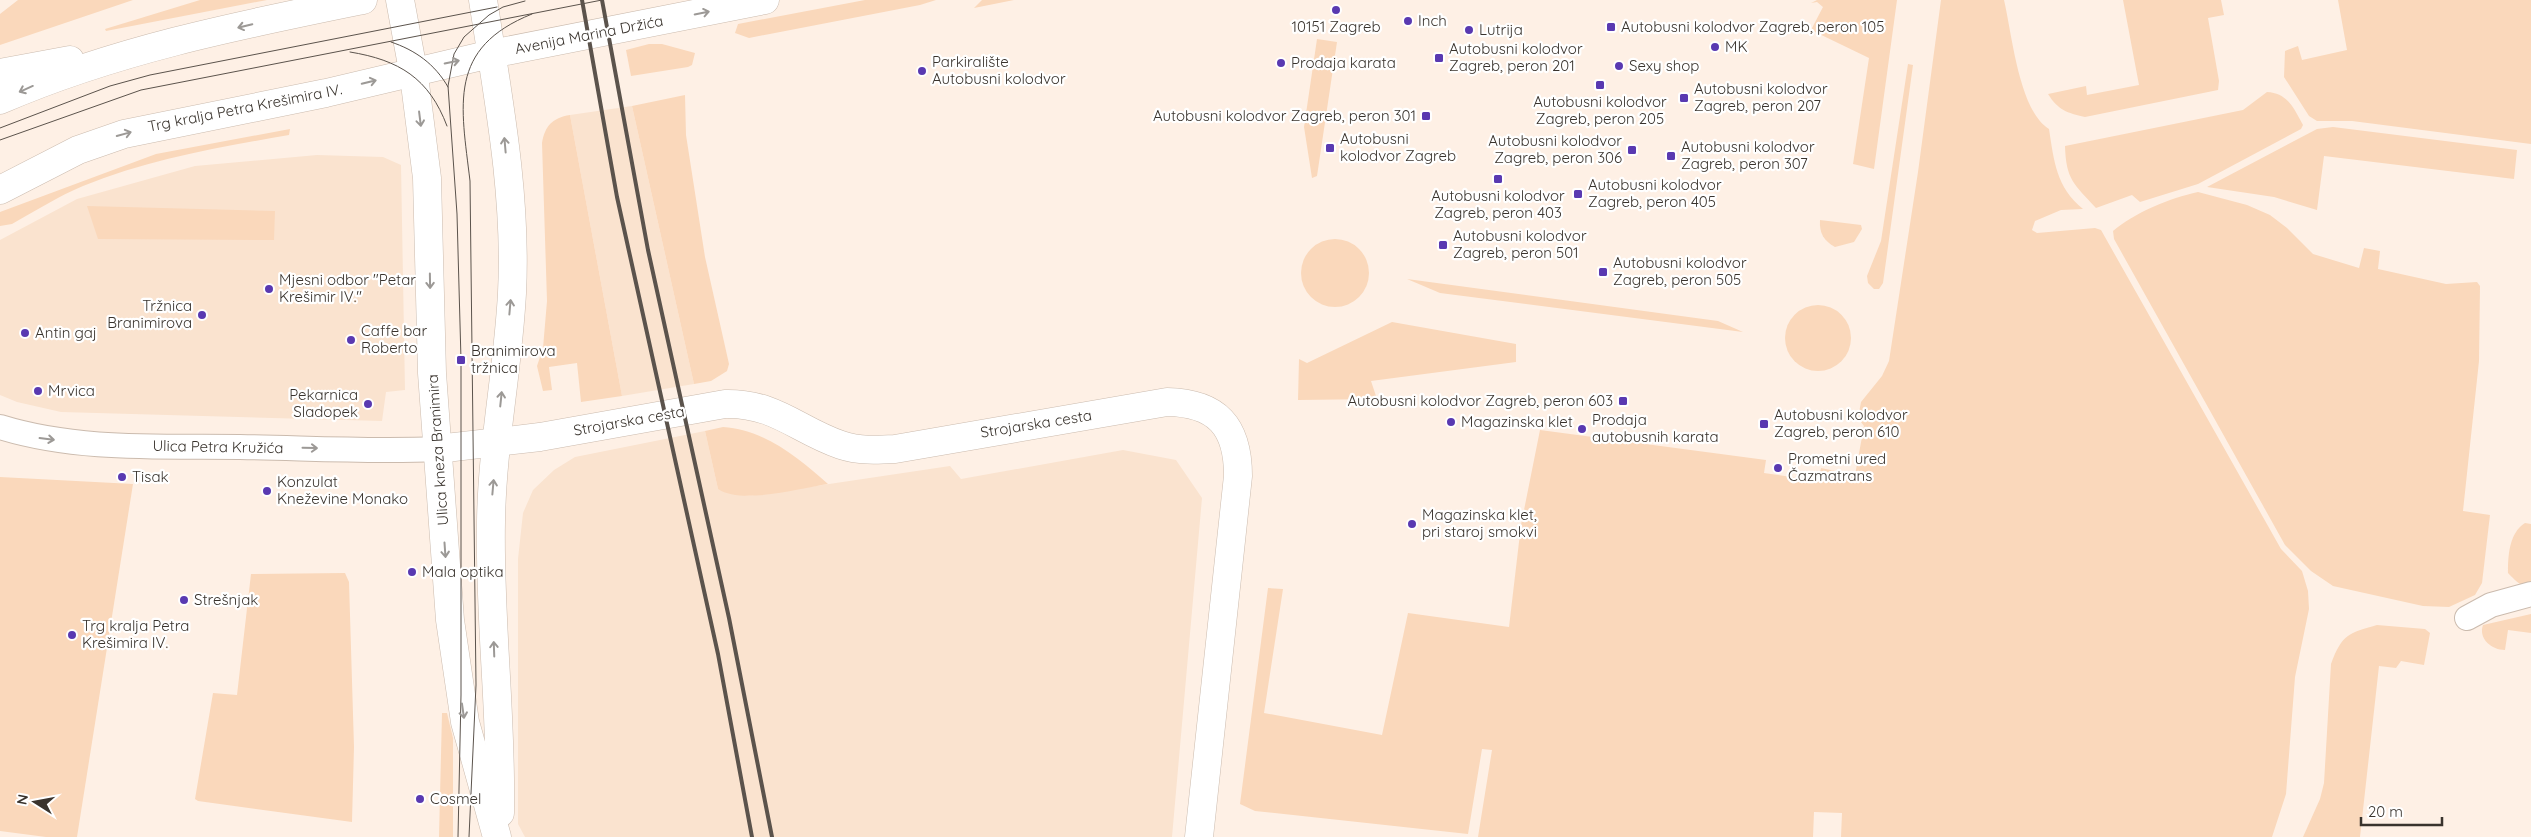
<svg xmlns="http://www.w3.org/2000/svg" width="2531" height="837" font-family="Quicksand,sans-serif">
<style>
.built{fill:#fae3cf}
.green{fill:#fad8bb}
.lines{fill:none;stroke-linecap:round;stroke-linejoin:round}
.street-casing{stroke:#cbbbae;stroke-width:26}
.secondary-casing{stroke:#cbbbae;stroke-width:29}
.street{stroke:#fff;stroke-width:24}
.secondary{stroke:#fff;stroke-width:28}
.tram{stroke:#5b534c;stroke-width:1}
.rail{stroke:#5b534c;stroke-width:4}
.oneway{stroke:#9c9996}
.poi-dot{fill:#5939b1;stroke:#fff;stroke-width:2}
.labels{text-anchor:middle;stroke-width:4.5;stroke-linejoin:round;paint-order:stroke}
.poi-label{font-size:15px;fill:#39332d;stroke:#fff;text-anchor:start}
.street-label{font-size:15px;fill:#39332d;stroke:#fff}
</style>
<rect width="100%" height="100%" fill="#fef0e5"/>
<!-- built -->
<g class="built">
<path d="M632,106l62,278 -72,12 -52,-281z"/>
<path d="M317,155l66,2 18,8 4,225 -19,2 -4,29 -321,-9 -44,-10 -17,-7v-155l77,-41 118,-33z"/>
<path d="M705,431l13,58 31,7 201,-30 11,13 162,-29 53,10 26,38 -30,339h-647l-7,-13v-265l5,-46 10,-23 21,-20 21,-13z"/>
</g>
<!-- green -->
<g class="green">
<path d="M18,0h115l-133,45v-31z"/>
<path d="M200,0h67l-161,31 -1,-2z"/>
<path d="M865,0h71l-16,5 -171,33 -14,-5 3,-9z"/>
<path d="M982,0h32l-40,8z"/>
<path d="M1817,0h80l-23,169 -21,-5 16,-106 -58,-28 12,-23 -6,-5 -6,1z"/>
<path d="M1941,0h63c8,34 15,111 45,129 5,32 7,58 34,80l-22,1 -26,11 -3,9 5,3 58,-5 6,2 180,319 21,22 6,20 1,18 -14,68 -9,117 -14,43h-431l1,-24 -28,-1 -1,25h-335l14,-87 -10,-1 -14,85 -213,-23 -15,-7 28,-216 15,1 -19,124 118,22 26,-122 101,14 12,-102 19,-95 226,30 -2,13 54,8 3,-13 34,7 9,-49 -6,-8 3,-16 21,-26 7,-15 29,-189z"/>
<path d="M2123,0h98l3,15 -16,3 11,63 -1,9 -133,27c-18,-4 -27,-7 -37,-23l38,-8 1,9 52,-10z"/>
<path d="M2338,0h193v144l-179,-23h-35l-8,-5 -25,-39 1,-26 13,-5 4,14 45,-10z"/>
<path d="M1317,39l20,3 -20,134 -5,2 -8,-51z"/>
<path d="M649,44h13l33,9 -3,12 -4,2 -57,9 -5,-26z"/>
<path d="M1908,64l5,1 -30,218 -4,6h-5l-6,-6 -1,-7 14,-35z"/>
<path d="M2267,92c21,1 27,17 36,33l-2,4 -103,55 -58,18 -8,-7 -36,13c-22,-24 -30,-28 -31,-62l178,-36z"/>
<path d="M685,95l1,40 19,122 24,107 -2,7 -16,10 -17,3 -62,-278z"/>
<path d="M570,115l52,281 -41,6 -4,-39 -28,4 3,23 -9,1 -6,-25 6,-18 4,-47 -5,-158c3,-17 10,-25 28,-28z"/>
<path d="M2333,127l184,23 -3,29 -190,-23 -7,54 -43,-13 -67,-10 110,-58z"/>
<path d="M290,129l-1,6c-69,12 -140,24 -206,51 -24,10 -48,25 -71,38l-12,2v-14l156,-58z"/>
<path d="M2198,192l49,13 23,10 17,13 26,26 46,14 5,-20 16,3 -2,18 68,15 31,-2 3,4 -1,75 -16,150 27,4 -8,68 -7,12 -26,12 -26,-1 -90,-20 -22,-15 -26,-26 -171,-306 -1,-8c21,-18 57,-33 85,-39z"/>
<path d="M87,206l188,5 -1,29 -176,-1z"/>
<path d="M1820,220l41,5 1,4 -8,13 -19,5c-11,-6 -16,-14 -15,-27z"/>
<circle cx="1335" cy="273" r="34"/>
<path d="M1407,279l311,42 25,11 -303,-39z"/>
<circle cx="1818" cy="338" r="33"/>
<path d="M1392,322l124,22v18l-145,19 6,18 -79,1 1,-41 8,4z"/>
<path d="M723,427c40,2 76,31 105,57 -27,4 -86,21 -110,5l-13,-58z"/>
<path d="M0,477l133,7 -56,353h-31l-46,-6z"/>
<path d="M2525,523l6,1v62c-11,1 -16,-6 -23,-13 0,-17 1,-40 17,-50z"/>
<path d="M345,573l4,9 5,165 -2,75 -154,-21 -3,-2 18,-106 24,2 14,-121z"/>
<path d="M2531,614v19l-23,-3 -3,20c-13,0 -27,-11 -22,-25z"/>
<path d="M2377,625l48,4 5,4 -6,32 -23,-4 -5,7 -17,-2 -19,171h-57l17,-38 4,-16 7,-119c11,-30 18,-31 46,-39z"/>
<path d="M442,713h5l6,25v99h-14z"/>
</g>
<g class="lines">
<!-- street casing -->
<g class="street-casing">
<g id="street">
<path d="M0,427c77,24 161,19 240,20 66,1 132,5 197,2"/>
<path d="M2467,618l24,-13 40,-11"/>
</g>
</g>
<!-- secondary casing -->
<g class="secondary-casing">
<g id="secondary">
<path d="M400,0l14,76 13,102 5,195 18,247 15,102 32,115"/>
<path d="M483,0c15,97 34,195 29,293 -4,77 -20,152 -21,229 -2,97 11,194 9,291"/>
<path d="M0,73l70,-13"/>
<path d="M0,100c115,-50 240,-75 363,-100"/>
<path d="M0,190l78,-40 46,-16 202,-41 165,-39 274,-54"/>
<path d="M437,449l103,-12 185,-33c51,-1 72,26 116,41 18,6 36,5 54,4l272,-47c50,1 71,24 71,74l-39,361"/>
</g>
</g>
<!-- street -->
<use href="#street" class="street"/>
<!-- secondary -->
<use href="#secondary" class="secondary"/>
<!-- tram -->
<g class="tram">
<path d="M391,42c24,8 44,22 57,45"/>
<path d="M350,52c49,8 79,26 97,74"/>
<path d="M0,128l110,-42 40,-11 347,-68"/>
<path d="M0,140l141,-50 461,-90"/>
<path d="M458,837l3,-142v-335l-4,-146 -9,-128 6,-32 10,-17 25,-22 14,-8 22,-6"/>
<path d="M469,837l7,-152 -6,-504c-9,-76 -23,-133 62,-167"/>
</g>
<!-- rail -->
<g class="rail">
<path d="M582,0l35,197 101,457 34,183"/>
<path d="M602,0l46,250 81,368 43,219"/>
</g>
</g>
<!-- one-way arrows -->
<defs><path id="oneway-shaft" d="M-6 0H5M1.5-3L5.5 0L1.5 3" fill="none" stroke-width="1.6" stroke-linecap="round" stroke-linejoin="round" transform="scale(1.25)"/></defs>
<g class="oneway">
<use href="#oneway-shaft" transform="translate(702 13) rotate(-11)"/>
<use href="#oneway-shaft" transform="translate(245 26) rotate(167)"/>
<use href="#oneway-shaft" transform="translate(452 62) rotate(-12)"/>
<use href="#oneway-shaft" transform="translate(369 82) rotate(-14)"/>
<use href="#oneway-shaft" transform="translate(26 89) rotate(156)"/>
<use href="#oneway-shaft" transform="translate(420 119) rotate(83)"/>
<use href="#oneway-shaft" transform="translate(124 134) rotate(-15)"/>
<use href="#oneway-shaft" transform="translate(505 145) rotate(-95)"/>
<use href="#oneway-shaft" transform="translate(430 281) rotate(89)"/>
<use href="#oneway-shaft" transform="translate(510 307) rotate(-85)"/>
<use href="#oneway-shaft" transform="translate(501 399) rotate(-84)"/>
<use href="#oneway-shaft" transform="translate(47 439) rotate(7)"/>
<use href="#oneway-shaft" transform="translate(310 448) rotate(1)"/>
<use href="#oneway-shaft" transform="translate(493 487) rotate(-85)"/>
<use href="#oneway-shaft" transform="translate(445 550) rotate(86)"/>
<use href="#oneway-shaft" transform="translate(494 649) rotate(-92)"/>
<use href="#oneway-shaft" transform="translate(463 711) rotate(82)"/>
</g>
<!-- markers -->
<g class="poi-dot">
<circle cx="1336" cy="10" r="5"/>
<circle cx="1408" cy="21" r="5"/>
<rect x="1606" y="22" width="10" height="10" rx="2.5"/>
<circle cx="1469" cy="30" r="5"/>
<circle cx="1715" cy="47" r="5"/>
<rect x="1434" y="53" width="10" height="10" rx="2.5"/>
<circle cx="1281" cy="63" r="5"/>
<circle cx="1619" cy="66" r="5"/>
<circle cx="922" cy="71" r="5"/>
<rect x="1595" y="80" width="10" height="10" rx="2.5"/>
<rect x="1679" y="93" width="10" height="10" rx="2.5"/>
<rect x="1421" y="111" width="10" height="10" rx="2.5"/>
<rect x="1325" y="143" width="10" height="10" rx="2.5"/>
<rect x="1627" y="145" width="10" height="10" rx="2.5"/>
<rect x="1666" y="151" width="10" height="10" rx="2.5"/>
<rect x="1493" y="174" width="10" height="10" rx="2.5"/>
<rect x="1573" y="189" width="10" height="10" rx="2.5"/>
<rect x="1438" y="240" width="10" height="10" rx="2.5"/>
<rect x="1598" y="267" width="10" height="10" rx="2.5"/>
<circle cx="269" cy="289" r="5"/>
<circle cx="202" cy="315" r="5"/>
<circle cx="25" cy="333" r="5"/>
<circle cx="351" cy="340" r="5"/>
<rect x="456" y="355" width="10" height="10" rx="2.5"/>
<circle cx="38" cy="391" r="5"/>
<rect x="1618" y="396" width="10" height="10" rx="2.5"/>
<circle cx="368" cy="404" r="5"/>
<circle cx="1451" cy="422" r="5"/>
<rect x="1759" y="419" width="10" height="10" rx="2.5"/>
<circle cx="1582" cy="429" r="5"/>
<circle cx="1778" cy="468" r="5"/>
<circle cx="122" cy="477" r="5"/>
<circle cx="267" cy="491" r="5"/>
<circle cx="1412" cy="524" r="5"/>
<circle cx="412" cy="572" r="5"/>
<circle cx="184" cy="600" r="5"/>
<circle cx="72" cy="635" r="5"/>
<circle cx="420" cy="799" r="5"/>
</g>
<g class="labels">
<!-- poi labels -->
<g class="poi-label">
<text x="1418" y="26">Inch</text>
<text x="1336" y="32" text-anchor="middle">10151 Zagreb</text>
<text x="1621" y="32">Autobusni kolodvor Zagreb, peron 105</text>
<text x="1479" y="35">Lutrija</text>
<text x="1725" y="52">MK</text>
<text x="1449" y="54">Autobusni kolodvor<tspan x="1449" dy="17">Zagreb, peron 201</tspan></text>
<text x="932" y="67">Parkiralište<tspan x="932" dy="17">Autobusni kolodvor</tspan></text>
<text x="1291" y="68">Prodaja karata</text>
<text x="1629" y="71">Sexy shop</text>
<text x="1694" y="94">Autobusni kolodvor<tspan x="1694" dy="17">Zagreb, peron 207</tspan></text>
<text x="1600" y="107" text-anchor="middle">Autobusni kolodvor<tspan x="1600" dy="17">Zagreb, peron 205</tspan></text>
<text x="1416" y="121" text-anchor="end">Autobusni kolodvor Zagreb, peron 301</text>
<text x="1340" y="144">Autobusni<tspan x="1340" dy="17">kolodvor Zagreb</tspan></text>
<text x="1622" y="146" text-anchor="end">Autobusni kolodvor<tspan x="1622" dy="17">Zagreb, peron 306</tspan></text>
<text x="1681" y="152">Autobusni kolodvor<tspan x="1681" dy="17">Zagreb, peron 307</tspan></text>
<text x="1588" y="190">Autobusni kolodvor<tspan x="1588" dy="17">Zagreb, peron 405</tspan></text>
<text x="1498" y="201" text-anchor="middle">Autobusni kolodvor<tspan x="1498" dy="17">Zagreb, peron 403</tspan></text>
<text x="1453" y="241">Autobusni kolodvor<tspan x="1453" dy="17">Zagreb, peron 501</tspan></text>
<text x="1613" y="268">Autobusni kolodvor<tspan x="1613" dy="17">Zagreb, peron 505</tspan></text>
<text x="279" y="285">Mjesni odbor "Petar<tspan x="279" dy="17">Krešimir IV."</tspan></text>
<text x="192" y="311" text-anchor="end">Tržnica<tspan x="192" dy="17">Branimirova</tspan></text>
<text x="361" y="336">Caffe bar<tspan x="361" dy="17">Roberto</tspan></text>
<text x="35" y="338">Antin gaj</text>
<text x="471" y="356">Branimirova<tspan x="471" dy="17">tržnica</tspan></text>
<text x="48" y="396">Mrvica</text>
<text x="358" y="400" text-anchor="end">Pekarnica<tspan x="358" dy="17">Sladopek</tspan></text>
<text x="1613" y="406" text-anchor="end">Autobusni kolodvor Zagreb, peron 603</text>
<text x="1774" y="420">Autobusni kolodvor<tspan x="1774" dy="17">Zagreb, peron 610</tspan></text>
<text x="1592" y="425">Prodaja<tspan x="1592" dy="17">autobusnih karata</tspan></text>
<text x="1461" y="427">Magazinska klet</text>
<text x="1788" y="464">Prometni ured<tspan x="1788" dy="17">Čazmatrans</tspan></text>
<text x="132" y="482">Tisak</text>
<text x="277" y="487">Konzulat<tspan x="277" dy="17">Kneževine Monako</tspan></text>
<text x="1422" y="520">Magazinska klet,<tspan x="1422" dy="17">pri staroj smokvi</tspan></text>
<text x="422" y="577">Mala optika</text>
<text x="194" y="605">Strešnjak</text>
<text x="82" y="631">Trg kralja Petra<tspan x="82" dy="17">Krešimira IV.</tspan></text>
<text x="430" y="804">Cosmel</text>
</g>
<!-- street labels -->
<g class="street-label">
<text transform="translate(589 35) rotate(-11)" y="5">Avenija Marina Držića</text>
<text transform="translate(245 108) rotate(-11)" y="5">Trg kralja Petra Krešimira IV.</text>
<text transform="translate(629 421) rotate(-10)" y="5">Strojarska cesta</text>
<text transform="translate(1036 424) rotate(-9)" y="5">Strojarska cesta</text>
<text transform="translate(218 447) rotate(1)" y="5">Ulica Petra Kružića</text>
<text transform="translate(438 450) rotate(-94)" y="5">Ulica kneza Branimira</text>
</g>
</g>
<!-- north arrow -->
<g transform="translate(35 802) rotate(281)" stroke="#ffffff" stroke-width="4" paint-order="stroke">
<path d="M0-4L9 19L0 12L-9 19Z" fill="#39332d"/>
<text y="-8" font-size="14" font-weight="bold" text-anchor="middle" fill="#39332d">N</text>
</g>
<!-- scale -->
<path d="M2361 817v8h81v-8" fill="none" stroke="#39332d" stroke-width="2.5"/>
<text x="2368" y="817" font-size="15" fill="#39332d" stroke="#ffffff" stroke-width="4" paint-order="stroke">20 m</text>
</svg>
